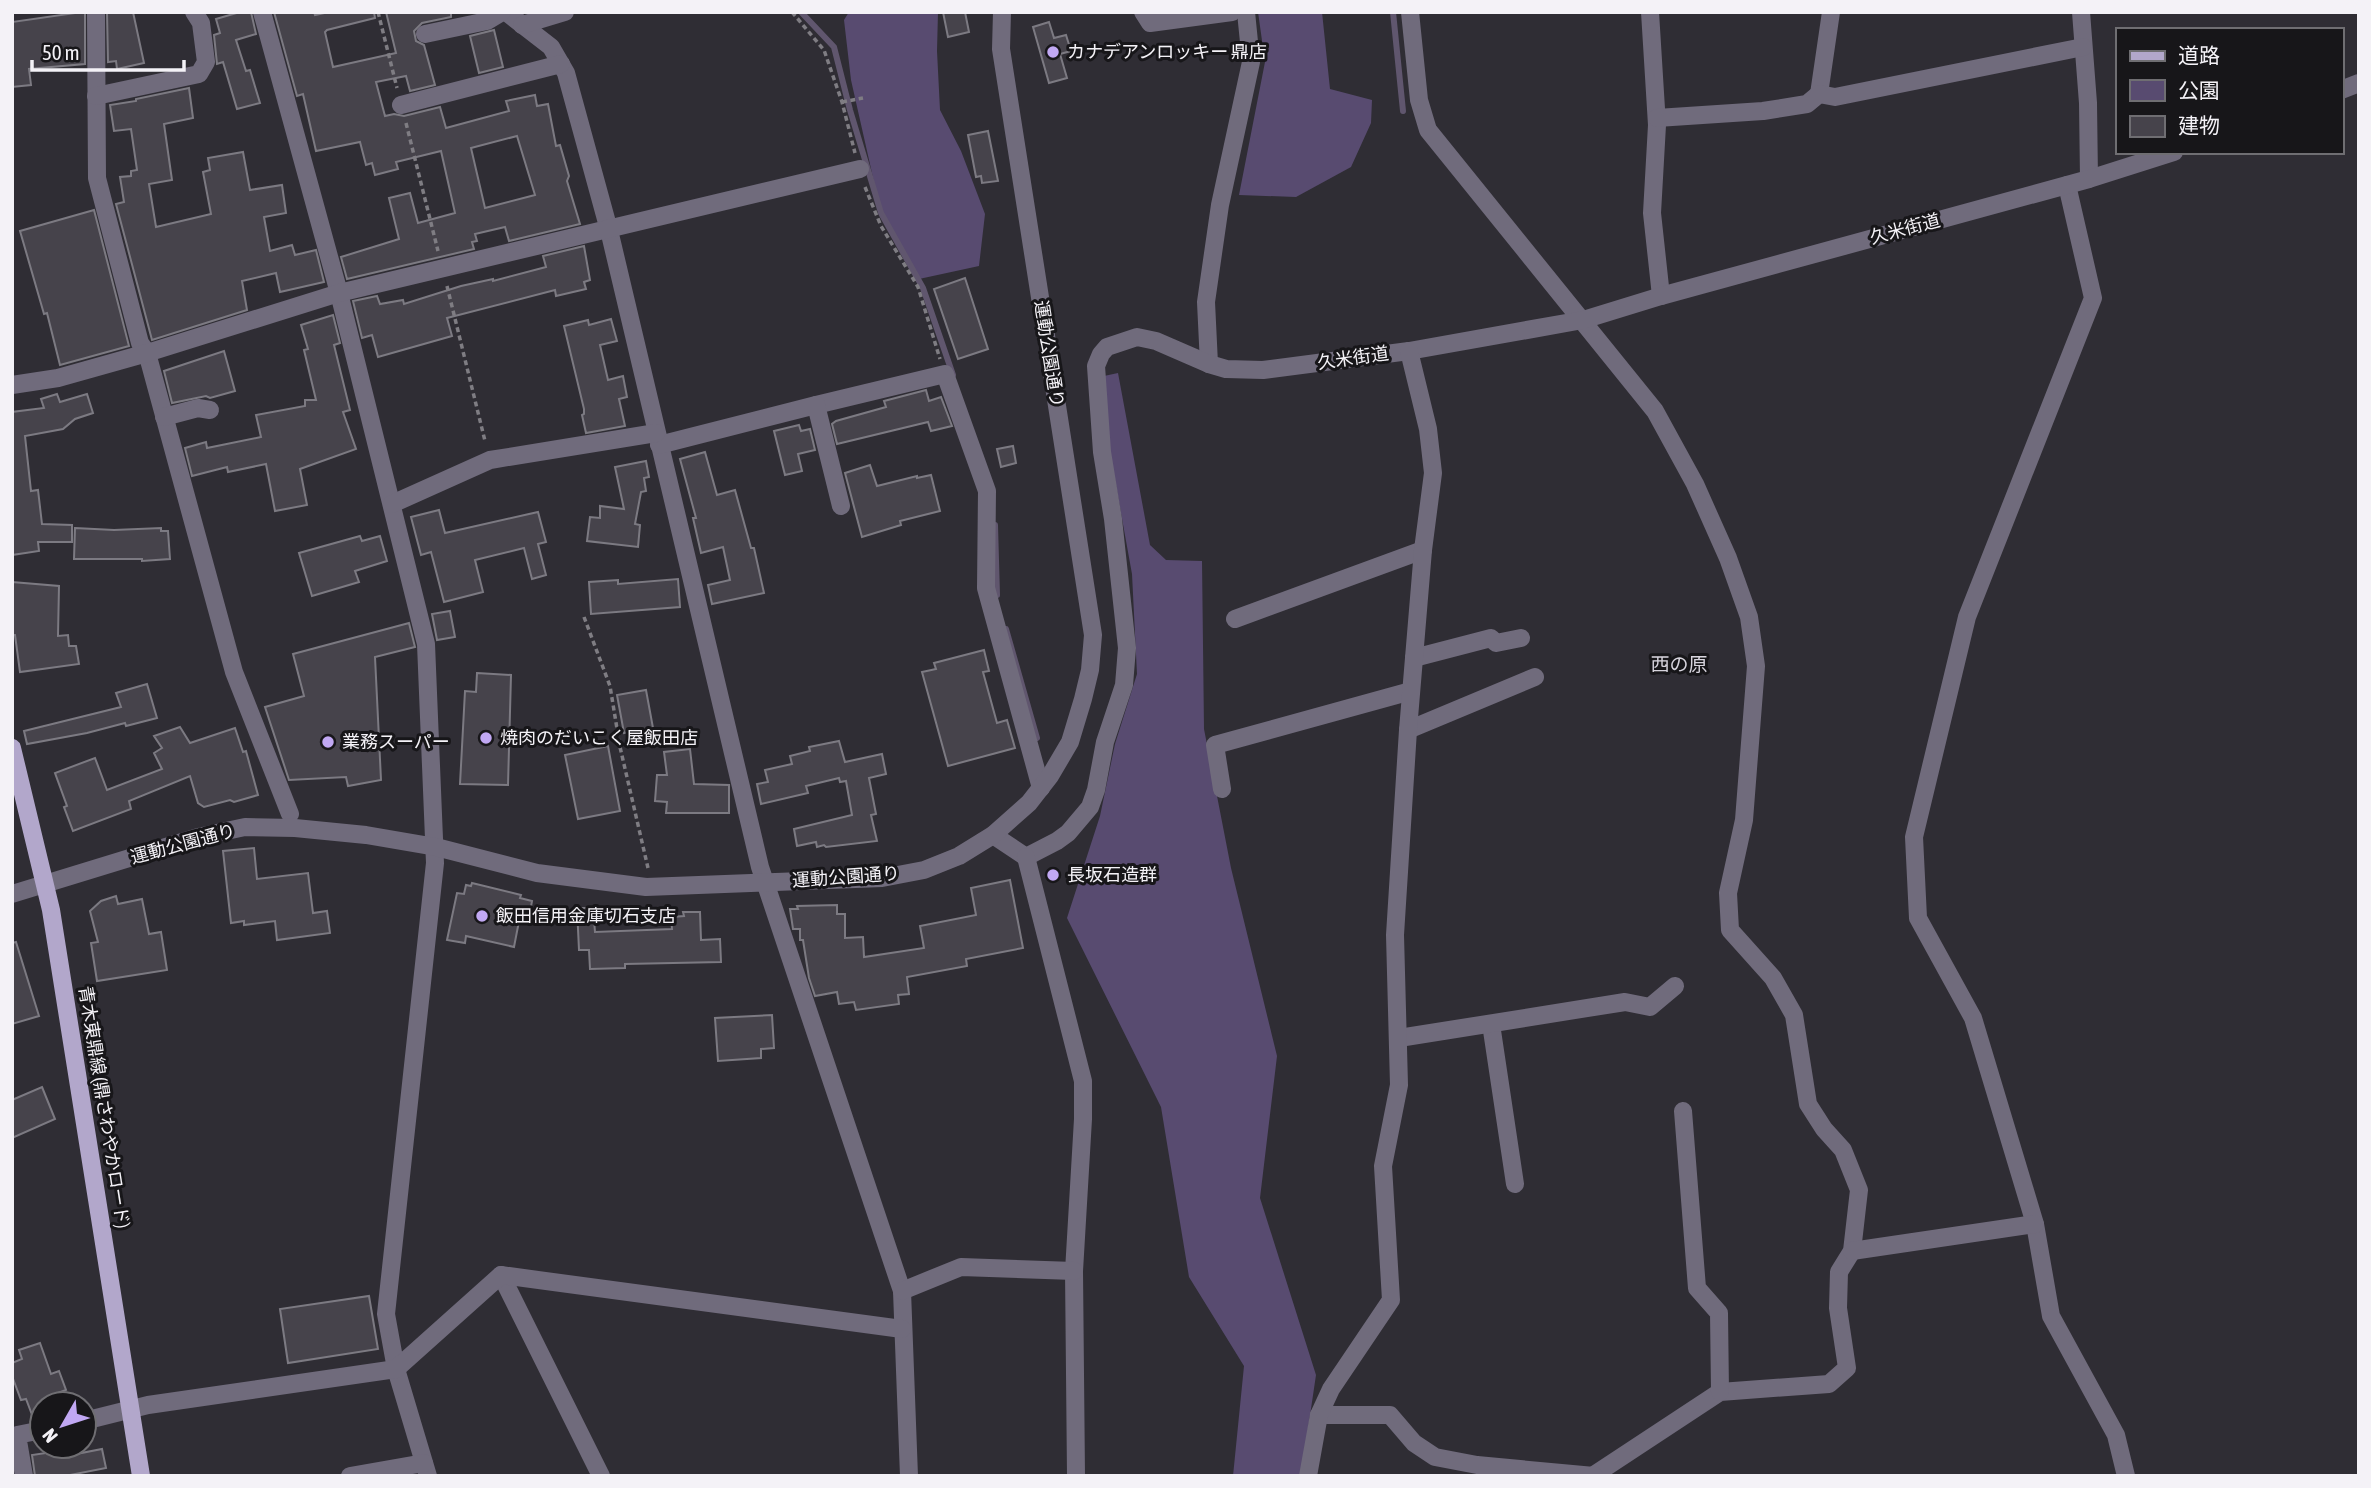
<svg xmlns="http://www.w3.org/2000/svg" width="2371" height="1488" font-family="'Asap Condensed','Noto Sans JP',sans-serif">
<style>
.green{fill:#584b70}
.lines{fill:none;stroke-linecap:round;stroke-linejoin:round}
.stream{stroke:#60566e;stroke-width:6}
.building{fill:#46434b;stroke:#7c7a82;stroke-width:2;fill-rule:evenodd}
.path{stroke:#7f7d83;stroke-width:3.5;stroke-dasharray:5 3.5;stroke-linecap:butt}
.minor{stroke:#706b7c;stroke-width:18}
.major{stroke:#b2a7cb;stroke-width:18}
.poi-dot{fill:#c1a8f3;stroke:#171619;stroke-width:2.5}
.labels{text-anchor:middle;stroke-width:6;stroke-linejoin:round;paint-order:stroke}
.poi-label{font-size:18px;fill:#f4f2f7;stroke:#171619;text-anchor:start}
.street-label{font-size:18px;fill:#f4f2f7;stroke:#171619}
.neighbourhood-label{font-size:19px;fill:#d7d4dd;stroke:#171619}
</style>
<rect width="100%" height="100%" fill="#2f2d34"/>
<!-- green -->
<g class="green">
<path d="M849,12h89l-1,39 3,59 21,41 24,63 -6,52 -60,13 -38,-66 -30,-133 -7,-60z"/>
<path d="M1258,12h64l8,77 42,11 -1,23 -20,44 -55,30 -57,-2 26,-133z"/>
<path d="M1118,373l32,172 16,15 36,1 2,168 27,139 46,188 -17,142 56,177 -15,101h-68l11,-110 -55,-89 -28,-170 -94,-189 33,-102 15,-72 22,-70 -5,-100 -22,-122 -6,-76z"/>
</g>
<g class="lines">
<!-- stream -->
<g class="stream">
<path d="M801,12l33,35 16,63 31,103 42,75 30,87"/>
<path d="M1393,12l10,99"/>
<path d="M995,525l2,70"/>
<path d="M1006,629l31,109"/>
</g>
</g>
<!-- building -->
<g class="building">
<path d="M82,12h3v52l-56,5 2,16 -19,2v-65z"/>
<path d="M107,12h26l11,51 -27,6 -1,-8 -8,1z"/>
<path d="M240,12h11l5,22 -20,6 10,31 4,-1 10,33 -23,6 -14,-47 -6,2 -3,-29 6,-2 -4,-14z"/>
<path d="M274,12h40l1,3 14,-3h45l1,6 -48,12 -2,2 8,35 63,-14 -10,-41h65v5l-29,6 -8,8 2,10 8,4 11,40 -25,6 -4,-15 -30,6 9,34 9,-2 10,2 36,-9 6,21 63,-17 -3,-10 29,-6 2,11 11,-2 8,42 4,-1 9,31 -2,5 13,43 -71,17 -4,-14 -30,7 2,7 -5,1 2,7 -127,30 -6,-22 58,-18 -10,-41 21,-5 8,30 37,-10 -14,-62 -45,11 2,7 -23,6 -3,-12 -6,2 -6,-23 -44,9 -13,-57 -6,2zM517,136l18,59 -50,13 -14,-60z"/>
<path d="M943,12h22l4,20 -21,5z"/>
<path d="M1049,22l5,16 12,-3 5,16 -11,3 7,24 -18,5 -16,-56z"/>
<path d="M494,30l9,37 -24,6 -9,-37z"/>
<path d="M189,88l4,30 -29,6 8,56 -23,4 7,43 55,-13 -8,-42 7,-2 -2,-12 35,-6 7,38 32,-5 4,28 -22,4 6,34 22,-6 3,10 21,-5 8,32 -44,10 -4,-19 -34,8 5,29 -95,30 -36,-136 8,-2 -4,-25 11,-1v-5l6,-1 -6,-41 -17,2 -4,-26 26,-4v-2z"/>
<path d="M988,131l10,50 -16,2 -1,-7 -5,1 -8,-42z"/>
<path d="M94,210l35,136 -69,19 -13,-52 -3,1 -24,-83z"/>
<path d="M584,246l6,34 -6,2 2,7 -30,7 -1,-6 -108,28 5,18 -74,21 -6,-22 -10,3 -9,-37 24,-5 3,8 23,-4 1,4 57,-18 32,-7v2l53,-14 -3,-11z"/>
<path d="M965,278l23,71 -30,10 -24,-70z"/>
<path d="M333,315l7,28 -6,2 16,65 -7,2 13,37 -56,20 7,36 -32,6 -9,-47 -38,8 -1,-5 -35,9 -7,-28 21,-6 1,6 54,-11 -5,-22 49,-9v-6h11l-12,-50 4,-1 -7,-24z"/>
<path d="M611,319l6,22 -17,4 8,35 15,-4 4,21 -8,2 6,27 -39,7 -4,-18 2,-1v-5l-20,-83 24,-6 1,5z"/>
<path d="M224,351l11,40 -25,7 -4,-2 -34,7 -8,-32z"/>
<path d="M926,390l3,11 12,-4 11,29 -21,5 -3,-9 -91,22 -5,-20 4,-3 50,-14 -2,-6z"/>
<path d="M57,394l3,8 27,-8 6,19 -18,6 -12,10 -38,7 6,55 7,-1 4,34 30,1v17h-34l1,9 -27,4v-143l32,-4 -3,-9z"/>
<path d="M799,425l2,6 9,-2 5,21 -17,4 4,17 -17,4 -11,-44z"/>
<path d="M1013,446l3,17 -15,4 -4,-18z"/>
<path d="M705,452l12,43 18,-5 16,58h3l10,45 -52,11 -4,-19 22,-5 -7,-33 -22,6 -8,-35h3l-16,-59z"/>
<path d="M646,461l3,16 -5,1 2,13 -5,1 -6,32 5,1 -2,22 -51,-6 3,-24 10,1v-12l24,3 -9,-42z"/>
<path d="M870,465l7,21 40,-10v2l14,-3 9,36 -40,10 1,4 -39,12 -17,-64z"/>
<path d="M439,510l6,23 93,-21 8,30 -8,2 8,31 -14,4 -8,-31 -49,12 8,32 -39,10 -13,-50 -10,3 -10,-38z"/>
<path d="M75,528l39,2 47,-2v3h7l2,28 -28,2v-2h-68z"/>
<path d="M360,536l2,5 18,-5 7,25 -32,10 4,11 -47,14 -13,-43z"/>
<path d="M678,579l2,28 -89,7 -2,-32 29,-2v4z"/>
<path d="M12,582l47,4 -1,50 10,-1 1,11h7l3,18 -59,8 -5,-37h-3z"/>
<path d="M450,611l5,26 -18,3 -5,-26z"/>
<path d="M409,623l6,24 -40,10 6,123 -33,6 -2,-9 -57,3 -24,-73 39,-11 -11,-42z"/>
<path d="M984,650l5,21 -6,1 14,51 10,-3 8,28 -67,18 -26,-94 14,-3 -2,-6z"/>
<path d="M477,673l34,2 -3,110 -48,-1 5,-93 11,1z"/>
<path d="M147,684l10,34 -31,8 -1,-3 -38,10 -60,11 -3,-13 97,-24 -5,-14z"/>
<path d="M646,690l7,38 -29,5 -7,-38z"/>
<path d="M180,727l10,16 45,-15 8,24 3,-1 12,44 -24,7 -4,-2 -26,7 -6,-4 -8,-27 -61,25 2,8 -58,22 -9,-24 3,-1 -12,-33 40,-15 12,32 55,-21 -8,-16 8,-5 -8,-12z"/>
<path d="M839,741l6,21 37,-8 4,20 -17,4 7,36 -5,1 6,26 -51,6 -2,-2 -7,2 -1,-5 -19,4 -3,-17 58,-14 -6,-34 -6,1 -1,-4 -33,8 2,7 -47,11 -4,-20 11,-2 -3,-12 27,-6 -2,-8 20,-5 -1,-4z"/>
<path d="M608,746l12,65 -42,8 -13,-64z"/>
<path d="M690,749l4,35 35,1v28h-63l1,-11 -12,-1 2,-26h10l-3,-23z"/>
<path d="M254,848l3,31 51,-6 5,40 14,-2 3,22 -53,7 -2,-19 -31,4v-4l-13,2 -8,-72z"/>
<path d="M1010,880l13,68 -57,11 1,7 -60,11 2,17 -11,1 1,9 -43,6 -2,-8 -15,2 -2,-12 -22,4 -6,-18 -6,-38h-3v-11h-7l-3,-20h8l-1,-3 40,-1v9h8v24l18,-1 1,20 60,-9 -4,-22 56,-11 -5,-27z"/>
<path d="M472,883l49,12 -1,3 12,3 -3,17 -9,-2 -6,31 -48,-11 -1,7 -18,-3 10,-47 7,1 2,-9 5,1z"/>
<path d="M116,896l2,8 24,-5 7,35 12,-2 6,38 -70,11 -6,-38 7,-1 -8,-31 11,-10z"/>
<path d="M577,908h16l2,24 77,-3 -1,-12 13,-1 -1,-4h17l1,28 19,-1 1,23 -96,2v4l-35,1 -1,-19h-10z"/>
<path d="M16,942l23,74 -27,8v-81z"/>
<path d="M772,1015l2,33 -13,1v9l-43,3 -3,-43z"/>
<path d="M42,1087l13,32 -43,19v-38z"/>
<path d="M369,1296l9,53 -90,14 -8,-54z"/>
<path d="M40,1343l11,31 8,-3 7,19 -14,5 4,9h-14v15l-8,1 -8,-21 -5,1 -9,-24v-13l10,-4 -3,-9z"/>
<path d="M43,1446h26l2,9 31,-6 4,19 -41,8h-30l-3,-21 14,-2z"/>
</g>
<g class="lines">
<!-- path -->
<g class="path">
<path d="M378,12l19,76"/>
<path d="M792,12l32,38 18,52 13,51"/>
<path d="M842,102l21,-4"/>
<path d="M406,123l32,128"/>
<path d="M865,187l16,39 37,61 22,72"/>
<path d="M447,286l38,155"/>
<path d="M584,617l26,69 10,61 28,121"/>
</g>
<!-- minor -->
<g class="minor">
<path d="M96,12l1,166 43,165 7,10 87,319 56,142"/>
<path d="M262,12l77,281 87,351 9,219 -49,451 10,55 32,107"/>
<path d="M506,12l45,35 15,26 43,157 151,637 142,424 7,185"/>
<path d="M1143,12l7,11 82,-11"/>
<path d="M1410,12l9,88 9,30 227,281 40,73 33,74 21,59 7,49 -12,154 -16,73 2,37 43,48 21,37 14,89 16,25 19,21 16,40 -7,61 -13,21 -1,36 9,60 -18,16 -109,8 -126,83"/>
<path d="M1650,12l7,113 -5,88 9,83"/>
<path d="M2081,12l7,91 1,76"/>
<path d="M522,25l43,-13"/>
<path d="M425,34l62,-13 15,-9"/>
<path d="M2341,90l18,-7"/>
<path d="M1819,94l12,-82"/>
<path d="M96,96l103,-22 7,-12 -5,-39 -7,-11"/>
<path d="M401,105l160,-41"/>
<path d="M1657,118l106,-7 44,-7 12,-10 16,3 248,-50"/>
<path d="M2067,185l26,113 -126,319 -53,220 4,81 55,100 62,206 16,92 65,119 10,41"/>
<path d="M1209,364l-3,-62 14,-97 31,-143 -5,-50"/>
<path d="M12,385l46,-7 89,-25 192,-60 521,-124"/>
<path d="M816,405l129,-31 42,117 -1,97 55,200"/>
<path d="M164,417l34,-9 12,2"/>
<path d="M659,445l157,-40 25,101"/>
<path d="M392,504l98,-44 166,-27"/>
<path d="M1235,619l188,-69"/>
<path d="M1414,658l77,-20 5,5 25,-5"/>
<path d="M1408,730l127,-53"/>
<path d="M1222,789l-7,-44 196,-54"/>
<path d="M993,835l33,22 31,-16 11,-8 22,-26 6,-17 9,-48 19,-57 3,-37 -14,-129 -11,-67 -6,-86 5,-12 6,-7 30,-10 19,4 53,23 17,5 37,1 146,-19 174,-31 78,-24 428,-117 85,-27"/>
<path d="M1026,857l57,224v38l-9,152 2,205"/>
<path d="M12,894l186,-57 47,-10 50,1 71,7 70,12 101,26 109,14 236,-9 42,-8 35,-14 34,-21 36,-32 21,-27 20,-34 13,-43 7,-29 3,-35 -92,-586 1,-37"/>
<path d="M1491,1024l24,160"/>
<path d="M1399,1038l226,-36 25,5 25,-21"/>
<path d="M1683,1111l14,177 22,25 1,79"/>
<path d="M1852,1251l183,-27"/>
<path d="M501,1275l100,201"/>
<path d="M902,1291l59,-24 113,4"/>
<path d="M1319,1415h71l24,28 21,14 42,8 117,11"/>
<path d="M84,1421l64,-16 248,-36 105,-94 401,54"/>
<path d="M24,1476l-7,-41 25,-5"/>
<path d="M350,1476l74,-13"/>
<path d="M1308,1476l11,-61 12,-26 60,-89 -8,-134 16,-81 -4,-150 13,-205 15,-180 10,-77 -5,-44 -19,-78"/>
</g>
<!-- major -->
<path class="major" d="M12,748l39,162 90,566"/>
</g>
<!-- markers -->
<g class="poi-dot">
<circle cx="1053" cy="52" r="7"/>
<circle cx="486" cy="738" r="7"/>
<circle cx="328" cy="742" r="7"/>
<circle cx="1053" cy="875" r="7"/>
<circle cx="482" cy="916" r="7"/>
</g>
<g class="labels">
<!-- poi labels -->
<g class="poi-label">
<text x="1067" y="58">カナデアンロッキー 鼎店</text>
<text x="500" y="744">焼肉のだいこく屋飯田店</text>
<text x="342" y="748">業務スーパー</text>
<text x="1067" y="881">長坂石造群</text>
<text x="496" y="922">飯田信用金庫切石支店</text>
</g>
<!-- street labels -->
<g class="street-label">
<text transform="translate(1905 229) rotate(-15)" y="6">久米街道</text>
<text transform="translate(1049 354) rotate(81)" y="6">運動公園通り</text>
<text transform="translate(1353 358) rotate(-8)" y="6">久米街道</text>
<text transform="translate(183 844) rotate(-15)" y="6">運動公園通り</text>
<text transform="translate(846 877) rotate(-4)" y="6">運動公園通り</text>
<text transform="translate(104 1107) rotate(81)" y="6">青木東鼎線 (鼎さわやかロード)</text>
</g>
<!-- neighbourhood labels -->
<g class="neighbourhood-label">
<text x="1679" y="671">西の原</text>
</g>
</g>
<!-- border -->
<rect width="2371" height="1488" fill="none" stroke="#f4f2f7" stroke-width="28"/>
<!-- legend -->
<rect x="2116" y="28" width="228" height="126" fill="#171619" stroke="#6f6e72" stroke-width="2"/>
<rect x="2130" y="51" width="35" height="10" fill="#b2a7cb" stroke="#6f6e72" stroke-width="2"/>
<text x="2178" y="63" font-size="21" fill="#f4f2f7">道路</text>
<rect x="2130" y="80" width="35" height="21" fill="#584b70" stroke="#6f6e72" stroke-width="2"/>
<text x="2178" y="98" font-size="21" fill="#f4f2f7">公園</text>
<rect x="2130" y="116" width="35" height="21" fill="#46434b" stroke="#6f6e72" stroke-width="2"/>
<text x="2178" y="133" font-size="21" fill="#f4f2f7">建物</text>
<!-- north arrow -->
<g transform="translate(63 1425) rotate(231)"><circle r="33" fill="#171619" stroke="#6f6e72" stroke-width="2"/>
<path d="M0-5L12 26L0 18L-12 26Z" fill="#c1a8f3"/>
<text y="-10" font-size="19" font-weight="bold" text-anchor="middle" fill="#f4f2f7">N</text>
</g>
<!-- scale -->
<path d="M32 60v10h152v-10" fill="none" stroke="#f4f2f7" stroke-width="3.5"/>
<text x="42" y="60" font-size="21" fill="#f4f2f7" stroke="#171619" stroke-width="5" paint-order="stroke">50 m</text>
</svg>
